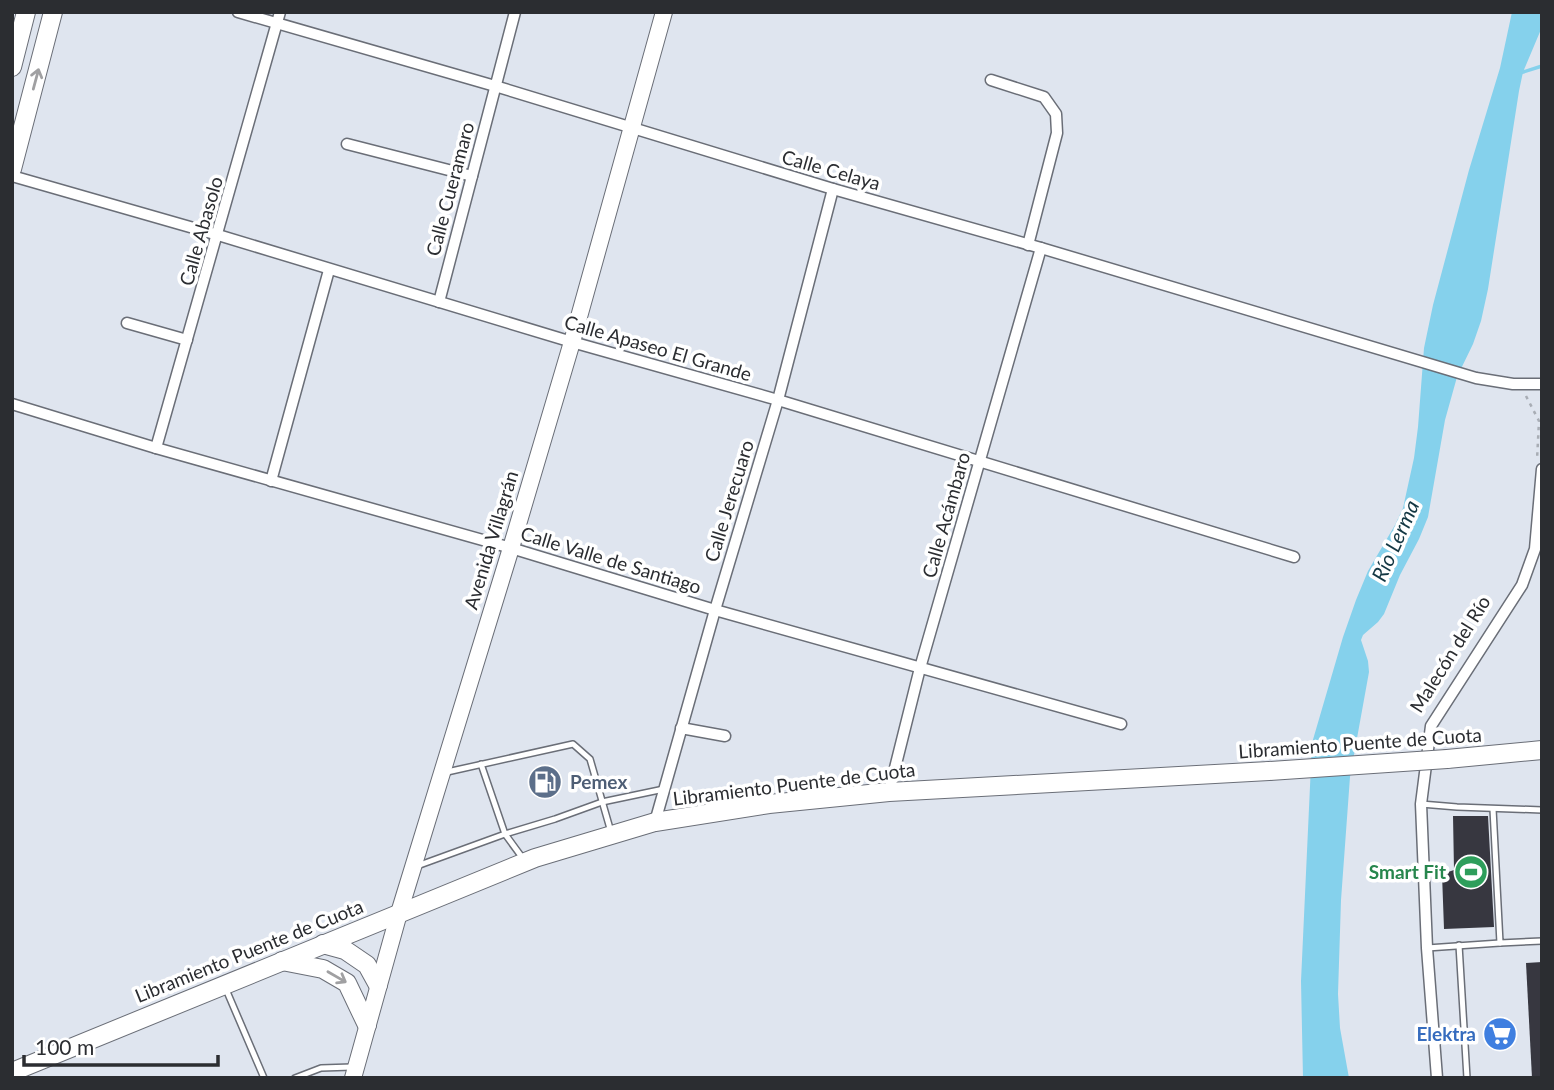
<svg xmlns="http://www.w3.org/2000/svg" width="1554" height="1090" font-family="Lato,sans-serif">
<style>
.water{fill:#85d1ec}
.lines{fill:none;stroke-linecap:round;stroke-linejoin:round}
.stream{stroke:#85d1ec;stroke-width:3.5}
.building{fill:#373740}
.lane-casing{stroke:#6a6e77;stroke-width:8}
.street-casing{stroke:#6a6e77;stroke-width:13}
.secondary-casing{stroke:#6a6e77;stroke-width:18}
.primary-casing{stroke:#6a6e77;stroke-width:20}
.path{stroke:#a8adb5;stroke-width:2.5;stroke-dasharray:3.5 5;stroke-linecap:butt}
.lane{stroke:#fff;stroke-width:5}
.street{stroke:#fff;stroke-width:10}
.secondary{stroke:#fff;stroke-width:16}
.primary{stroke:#fff;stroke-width:18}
.primary-bridge-casing{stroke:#6a6e77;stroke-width:20;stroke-linecap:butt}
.primary-bridge{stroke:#fff;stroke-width:18}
.oneway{stroke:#a0a0a2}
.labels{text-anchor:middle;stroke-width:7;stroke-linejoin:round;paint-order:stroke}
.street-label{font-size:19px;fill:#2b2d31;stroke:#fff}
.service-label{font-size:19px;font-weight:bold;fill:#4e5e75;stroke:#fff;text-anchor:start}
.leisure-label{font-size:19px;font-weight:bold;fill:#27864d;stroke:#fff;text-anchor:end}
.shop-label{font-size:19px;font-weight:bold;fill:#366cbe;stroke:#fff;text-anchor:end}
.water-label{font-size:21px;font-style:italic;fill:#133743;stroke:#fff}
</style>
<rect width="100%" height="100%" fill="#dfe5ef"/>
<!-- water -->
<path class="water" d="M1512,12h30v15l-19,45 -4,19 -31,198 -7,32 -8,23 -16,33 -12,43 -17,97 -9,22 -19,36 -16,39 -6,8 -15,13 -2,5 7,21 1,11 -19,105 -9,123 -3,94 2,34 9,50h-46l-2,-97 11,-238 31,-106 13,-37 12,-29 27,-46 8,-17 11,-50 4,-31 6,-79 9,-43 36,-135 31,-102z"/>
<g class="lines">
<!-- stream -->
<path class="stream" d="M1520,73l22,-7"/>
</g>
<!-- building -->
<g class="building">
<path d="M1453,816h35l6,111 -50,2 -2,-55 12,-4z"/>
<path d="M1542,962v116h-10l-6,-115z"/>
</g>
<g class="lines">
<!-- lane casing -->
<g class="lane-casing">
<g id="lane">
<path d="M481,764l24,70 19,26"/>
<path d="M447,772l126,-28 17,15 21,73"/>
<path d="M1421,804l36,3 85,3"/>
<path d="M1493,809l7,134 42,-2"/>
<path d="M417,866l88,-32 50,-15 47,-17 62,-13"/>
<path d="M1459,945l8,133"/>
<path d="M1427,948l73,-5"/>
<path d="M225,987l39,91"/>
<path d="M295,1078l26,-10 31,-1"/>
</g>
</g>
<!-- street casing -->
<g class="street-casing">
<g id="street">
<path d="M238,12l257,74 338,103 208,59 435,130 37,6h29"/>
<path d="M991,80l53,17 12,17 1,19 -29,112"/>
<path d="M347,144l125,32"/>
<path d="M12,176l206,59 354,107 206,58 516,157"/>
<path d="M439,302l76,-290"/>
<path d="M127,323l60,17"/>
<path d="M12,404l144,44 355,100 204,62 406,114"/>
<path d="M156,448l124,-436"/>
<path d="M271,481l58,-211"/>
<path d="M681,728l44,8"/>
<path d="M889,792l31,-124 121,-420"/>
<path d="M655,822l60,-212 63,-210 55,-211"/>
<path d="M1437,1078l-10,-130 -6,-144 10,-78 91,-141 13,-36 7,-80"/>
</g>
</g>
<!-- secondary casing -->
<g class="secondary-casing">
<path id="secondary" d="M353,1078l46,-165 112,-365 61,-206 92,-330"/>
</g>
<!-- primary casing -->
<g class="primary-casing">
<g id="primary">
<path d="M12,67l14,-55"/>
<path d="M12,169l41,-157"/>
<path d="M1447,759l95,-9"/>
<path d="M323,944l22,6 22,15 11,20"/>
<path d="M282,961l41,8 24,14 20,42"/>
<path d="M12,1072l523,-214 120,-36 114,-18 120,-12 380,-21"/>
</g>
</g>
<!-- path -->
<path class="path" d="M1526,396l13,25 -2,39"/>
<!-- lane -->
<use href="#lane" class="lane"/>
<!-- street -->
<use href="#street" class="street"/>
<!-- secondary -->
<use href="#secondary" class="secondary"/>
<!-- primary -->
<use href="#primary" class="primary"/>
<!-- primary-bridge casing -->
<g class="primary-bridge-casing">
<path id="primary-bridge" d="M1269,771l178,-12"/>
</g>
<!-- primary-bridge -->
<use href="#primary-bridge" class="primary-bridge"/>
</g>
<!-- one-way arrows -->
<defs><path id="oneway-shaft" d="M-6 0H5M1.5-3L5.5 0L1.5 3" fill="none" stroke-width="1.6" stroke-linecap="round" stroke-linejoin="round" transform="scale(1.75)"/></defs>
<g class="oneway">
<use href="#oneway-shaft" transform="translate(36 79) rotate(-75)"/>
<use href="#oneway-shaft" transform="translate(337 977) rotate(30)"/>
</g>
<!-- icons -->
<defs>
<g id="fuel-disc" transform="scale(1.75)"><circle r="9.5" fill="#5c6f8a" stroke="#fff"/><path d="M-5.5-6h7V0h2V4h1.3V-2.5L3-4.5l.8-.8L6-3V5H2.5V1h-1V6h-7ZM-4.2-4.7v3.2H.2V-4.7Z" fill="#fff"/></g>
<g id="stadium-disc" transform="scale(1.75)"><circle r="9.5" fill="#2e9e5b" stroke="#fff"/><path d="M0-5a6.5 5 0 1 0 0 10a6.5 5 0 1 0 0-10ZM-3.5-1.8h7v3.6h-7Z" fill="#fff"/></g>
<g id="supermarket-disc" transform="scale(1.75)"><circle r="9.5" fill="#3f7fe0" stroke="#fff"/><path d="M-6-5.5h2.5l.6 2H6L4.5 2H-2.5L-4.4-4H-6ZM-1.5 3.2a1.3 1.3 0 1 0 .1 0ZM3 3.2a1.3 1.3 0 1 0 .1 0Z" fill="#fff"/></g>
</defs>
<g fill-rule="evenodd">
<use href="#fuel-disc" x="545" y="782"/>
<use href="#stadium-disc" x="1471" y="872"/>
<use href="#supermarket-disc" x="1500" y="1034"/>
</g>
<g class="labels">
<!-- street labels -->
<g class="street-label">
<text transform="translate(831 170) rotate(16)" y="7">Calle Celaya</text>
<text transform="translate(450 189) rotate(-75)" y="7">Calle Cueramaro</text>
<text transform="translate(201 231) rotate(-74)" y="7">Calle Abasolo</text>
<text transform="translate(658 348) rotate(16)" y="7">Calle Apaseo El Grande</text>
<text transform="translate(729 501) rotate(-73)" y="7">Calle Jerecuaro</text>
<text transform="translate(946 515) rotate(-74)" y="7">Calle Acámbaro</text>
<text transform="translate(491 540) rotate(-73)" y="7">Avenida Villagrán</text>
<text transform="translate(611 560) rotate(17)" y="7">Calle Valle de Santiago</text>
<text transform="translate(1450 654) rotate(-58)" y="7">Malecón del Río</text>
<text transform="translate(1360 743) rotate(-4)" y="7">Libramiento Puente de Cuota</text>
<text transform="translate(794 784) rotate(-7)" y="7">Libramiento Puente de Cuota</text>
<text transform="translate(249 951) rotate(-22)" y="7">Libramiento Puente de Cuota</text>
</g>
<!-- service labels -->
<g class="service-label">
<text x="570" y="789">Pemex</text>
</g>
<!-- leisure labels -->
<g class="leisure-label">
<text x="1446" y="879">Smart Fit</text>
</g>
<!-- shop labels -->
<g class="shop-label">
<text x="1476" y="1041">Elektra</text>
</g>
<!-- water labels -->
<g class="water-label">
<text transform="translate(1396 541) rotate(-66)" y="7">Río Lerma</text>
</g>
</g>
<!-- border -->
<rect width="1554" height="1090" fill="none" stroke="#2b2d31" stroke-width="28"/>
<!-- scale -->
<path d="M24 1055v10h194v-10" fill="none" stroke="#2b2d31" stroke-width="3.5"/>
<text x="35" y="1055" font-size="21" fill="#2b2d31" stroke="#ffffff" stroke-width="5" paint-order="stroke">100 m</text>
</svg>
